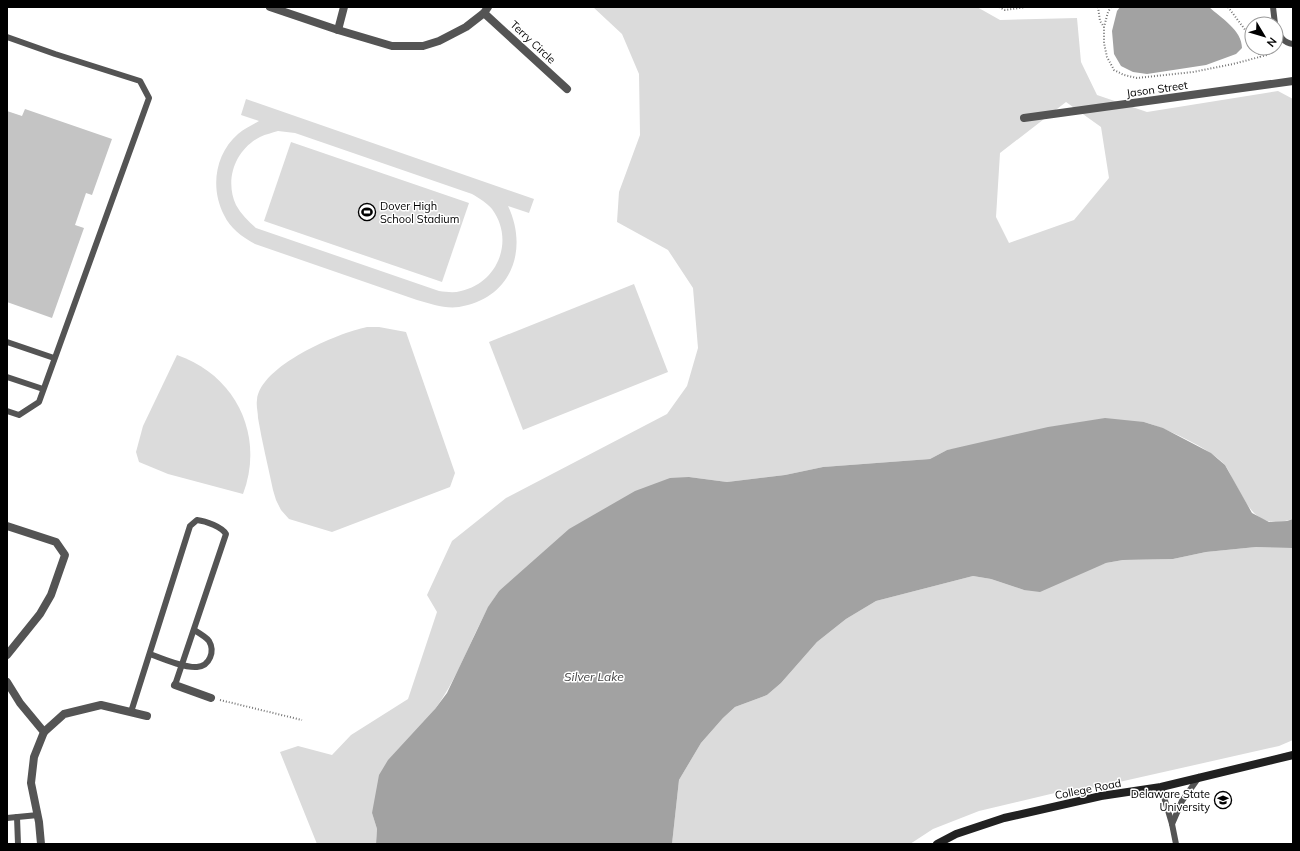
<svg xmlns="http://www.w3.org/2000/svg" width="1300" height="851" font-family="Mulish,sans-serif">
<style>
.green{fill:#dbdbdb;fill-rule:evenodd}
.water{fill:#a2a2a2}
.building{fill:#c4c4c4}
.lines{fill:none;stroke-linecap:round;stroke-linejoin:round}
.path{stroke:#767676;stroke-width:2;stroke-dasharray:1 2;stroke-linecap:butt}
.lane{stroke:#545454;stroke-width:6}
.street{stroke:#545454;stroke-width:8}
.secondary{stroke:#212121;stroke-width:8}
.labels{text-anchor:middle;stroke-width:3;stroke-linejoin:round;paint-order:stroke}
.street-label{font-size:11px;fill:#000;stroke:#fff}
.poi-label{font-size:11px;fill:#000;stroke:#fff;text-anchor:start}
.water-label{font-size:12px;font-style:italic;fill:#434343;stroke:#fff}
</style>
<rect width="100%" height="100%" fill="#fff"/>
<!-- green -->
<g class="green">
<path d="M593,7h384l23,13 77,-2 4,44 16,33 50,17 131,-21 15,8v420c-38,12 -45,-14 -61,-41 -2,-4 -4,-9 -7,-13 -15,-17 -60,-37 -81,-43l-197,28 -17,9 -107,8 -38,8 -58,7 -38,-5 -190,114c-26,37 -37,82 -64,118l-63,104 5,16 -1,15h-59l-37,-92 18,-6 34,9 19,-20 57,-36 29,-87 -10,-17 25,-54 54,-43 161,-84 20,-28 11,-38 -5,-60 -25,-38 -51,-28 2,-30 21,-57 -1,-61 -17,-40zM1066,102l35,25 8,51 -35,42 -65,23 -13,-26 4,-64z"/>
<path d="M246,99l288,100 -5,14 -21,-7c21,44 3,93 -49,101 -14,2 -28,-3 -42,-7l-162,-56c-13,-7 -25,-16 -31,-29 -14,-27 -9,-61 14,-81 7,-6 14,-9 21,-13l-18,-6zM278,131l17,2 177,61c7,4 15,9 20,15 23,31 6,74 -31,82 -7,2 -14,1 -22,0l-183,-63c-8,-7 -15,-14 -20,-23 -12,-26 0,-56 24,-68 6,-3 12,-4 18,-6z"/>
<path d="M291,142l178,61 -27,79 -178,-61z"/>
<path d="M634,284l34,88 -145,58 -34,-88z"/>
<path d="M367,327h12l27,5 49,141 -5,14 -118,45 -43,-13 -8,-9 -5,-10 -3,-10c-5,-24 -11,-48 -15,-72 0,-6 -2,-12 -1,-18 3,-34 80,-67 110,-73z"/>
<path d="M177,355c59,20 88,81 66,139l-75,-20 -29,-12 -3,-10 7,-26z"/>
<path d="M1256,547l37,1v192l-14,6 -182,41 -38,5 -80,19 -46,18 -23,15h-238l7,-64 22,-37 22,-25 12,-11 32,-12 14,-12 36,-41 29,-23 30,-18 97,-25 18,3 33,11 82,-27 17,-3 50,-1 33,-7z"/>
</g>
<!-- water -->
<g class="water">
<path d="M1120,7h89c12,11 33,23 33,41l-6,6 -30,11 -59,9 -14,-2 -12,-6 -7,-12 -2,-23 5,-20z"/>
<path d="M1105,418l39,4 19,6 48,25 14,12 27,48 17,9 18,-1 6,-2v29l-37,-1 -50,5 -33,7 -50,1 -17,3 -66,29 -16,-2 -33,-11 -18,-3 -97,25 -30,18 -29,23 -36,41 -14,12 -32,12 -12,11 -22,25 -22,37 -7,64h-296l1,-15 -5,-16 7,-38 9,-15 47,-51 12,-16 41,-86 11,-16 70,-62 66,-38 35,-13 19,-1 38,5 58,-7 38,-8 107,-8 17,-9 101,-23z"/>
</g>
<!-- building -->
<path class="building" d="M25,109l87,30 -20,56 -6,-2 -11,32 9,3 -32,90 -45,-16v-191l15,5z"/>
<g class="lines">
<!-- path -->
<g class="path">
<path d="M999,7l6,3 21,-3"/>
<path d="M1098,7l2,14 4,6"/>
<path d="M1111,7l-3,5 -4,15v16l3,14 7,13 10,5 13,3 56,-6 40,-8 34,-9 4,-3"/>
<path d="M1228,7l24,32"/>
<path d="M1257,48l3,9"/>
<path d="M220,700l82,20"/>
</g>
<!-- lane -->
<g class="lane">
<path d="M1273,7l2,17"/>
<path d="M1276,27c3,8 7,16 17,17"/>
<path d="M7,37l48,17 85,27 9,17 -110,304 -20,13 -12,-4"/>
<path d="M7,342l47,16"/>
<path d="M7,377l36,12"/>
<path d="M150,654c13,5 34,14 47,13 13,-1 18,-16 12,-26 -3,-4 -10,-8 -15,-11"/>
<path d="M131,712l59,-186 7,-6c9,1 25,7 29,14l-51,151"/>
<path d="M1161,787l11,37 4,20"/>
<path d="M17,817l1,27"/>
<path d="M7,818l31,-3"/>
<path d="M1172,824l10,-23 17,-24"/>
</g>
<!-- street -->
<g class="street">
<path d="M270,7l68,23 54,16h31l16,-5 27,-14 18,-14 4,-6"/>
<path d="M484,13l83,76"/>
<path d="M338,30l6,-23"/>
<path d="M1024,118l269,-37"/>
<path d="M7,526l49,16 9,13 -14,40 -11,19 -33,41"/>
<path d="M7,682l13,21 24,29 -10,25 -3,26 8,39 2,22"/>
<path d="M175,685l36,13"/>
<path d="M44,732l20,-18 37,-9 46,11"/>
</g>
<!-- secondary -->
<path class="secondary" d="M937,844l19,-10 48,-16 97,-22 60,-9 132,-32"/>
</g>
<!-- icons -->
<defs>
<g id="stadium-ring" transform="scale(0.9)"><circle r="9.5" fill="#fff" stroke="#000" stroke-width="1.5"/><path d="M0-5a6.5 5 0 1 0 0 10a6.5 5 0 1 0 0-10ZM-3.5-1.8h7v3.6h-7Z" fill="#000"/></g>
<g id="university-ring" transform="scale(0.9)"><circle r="9.5" fill="#fff" stroke="#000" stroke-width="1.5"/><path d="M0-5L7-2L0 1L-7-2ZM-4 1L0 2.5L4 1V4Q0 6-4 4Z" fill="#000"/></g>
</defs>
<g fill-rule="evenodd">
<use href="#stadium-ring" x="367" y="212"/>
<use href="#university-ring" x="1223" y="800"/>
</g>
<g class="labels">
<!-- street labels -->
<g class="street-label">
<text transform="translate(533 42) rotate(43)" y="4">Terry Circle</text>
<text transform="translate(1157 89) rotate(-8)" y="4">Jason Street</text>
<text transform="translate(1088 789) rotate(-11)" y="4">College Road</text>
</g>
<!-- poi labels -->
<g class="poi-label">
<text x="380" y="210">Dover High<tspan x="380" dy="13">School Stadium</tspan></text>
<text x="1210" y="798" text-anchor="end">Delaware State<tspan x="1210" dy="13">University</tspan></text>
</g>
<!-- water labels -->
<g class="water-label">
<text x="594" y="681">Silver Lake</text>
</g>
</g>
<!-- border -->
<rect width="1300" height="851" fill="none" stroke="#000000" stroke-width="16"/>
<!-- north arrow -->
<g transform="translate(1264 36) rotate(128)"><circle r="19" fill="#ffffff" stroke="#999999"/>
<path d="M0-3L7 15L0 10L-7 15Z" fill="#000000"/>
<text y="-6" font-size="11" font-weight="bold" text-anchor="middle" fill="#000000">N</text>
</g>
</svg>
